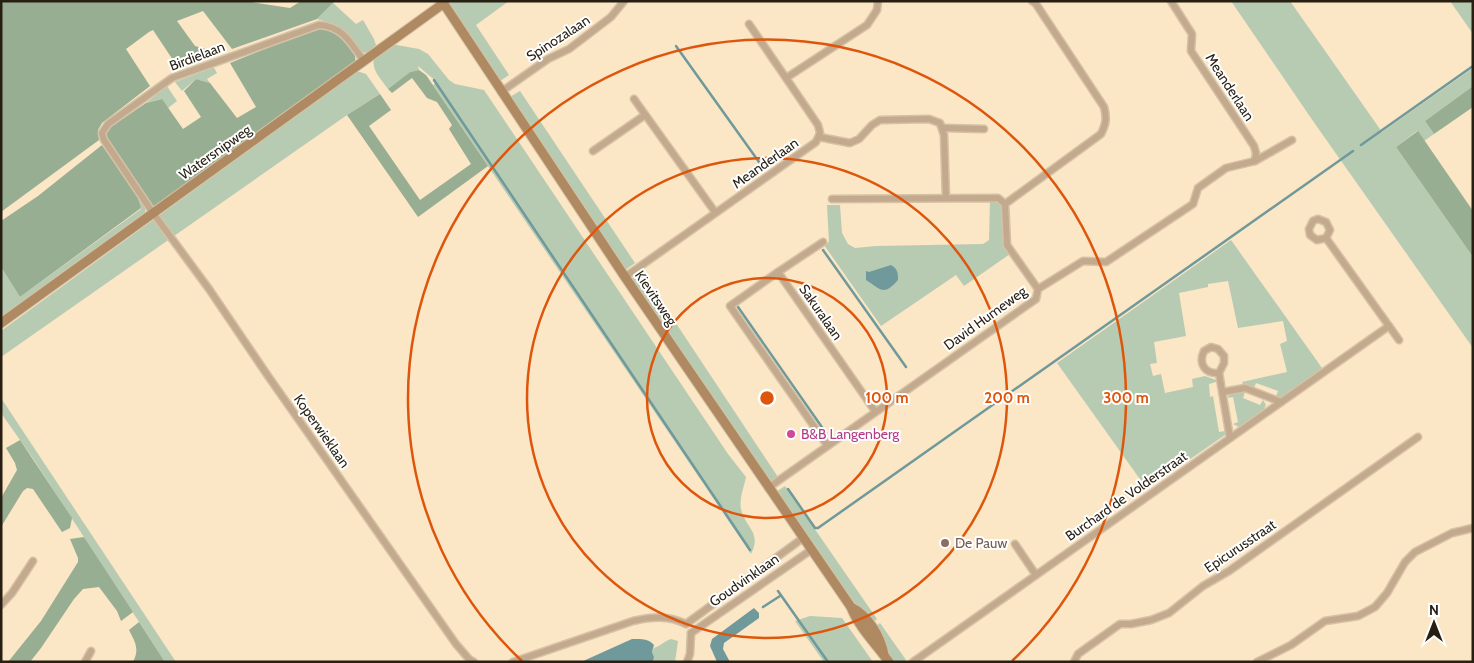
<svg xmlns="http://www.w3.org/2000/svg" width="1474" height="663" font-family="Cabin,sans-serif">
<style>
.green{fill:#b7cbb3}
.forest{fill:#98ae93}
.water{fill:#6f999b}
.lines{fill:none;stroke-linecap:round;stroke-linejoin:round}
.stream{stroke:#6f999b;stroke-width:2.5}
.street-casing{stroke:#d5c2a5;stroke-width:9}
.secondary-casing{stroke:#d5c2a5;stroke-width:11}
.street{stroke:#c3a98e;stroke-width:6}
.secondary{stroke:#af8961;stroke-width:9}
.ring{fill:none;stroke:#de560c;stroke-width:2.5}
.hotel-dot{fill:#d1479c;stroke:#fff;stroke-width:2}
.education-dot{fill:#8d6e63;stroke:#fff;stroke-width:2}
.labels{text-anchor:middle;stroke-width:4;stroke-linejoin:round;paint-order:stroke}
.street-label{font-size:14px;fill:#261f12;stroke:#fff}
.hotel-label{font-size:14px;fill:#b23c85;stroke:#fff;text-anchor:start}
.education-label{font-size:14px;fill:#785e54;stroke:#fff;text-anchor:start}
.centre{fill:#de560c;stroke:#fff;stroke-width:2.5}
.ring-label{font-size:15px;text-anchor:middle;font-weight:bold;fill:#de560c;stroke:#fff;stroke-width:4;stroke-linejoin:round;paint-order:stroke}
</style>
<rect width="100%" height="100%" fill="#fbe6c5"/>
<!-- green -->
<g class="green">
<path d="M449,1h60l-33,24 33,50 -9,6 -51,-77z"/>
<path d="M1231,1h59l92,131 91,-64v18l-48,35 9,13 -10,7 -7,-10 -21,16 77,110v91l-160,-227z"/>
<path d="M1450,1h23v33z"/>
<path d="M333,3l23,21 7,-4 11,19 2,6 -8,8 -9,-1c-16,-23 -15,-25 -42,-33z"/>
<path d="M391,44l28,5 9,5 21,26 6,4 29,6 244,364 18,23c-2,10 -7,22 -5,32 5,20 21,23 10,45l-318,-469 4,-3 -19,-16 1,4 -9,2 -22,17c-7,-10 -17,-19 -14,-31z"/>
<path d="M212,68h2l3,5 -10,6 3,4 -14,-4 -14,12 -7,-9z"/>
<path d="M357,71l9,3 14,20 -33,21 -346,242v-26z"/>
<path d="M167,86l10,15 -9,7 -7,-9 -15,4z"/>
<path d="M520,91l115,172 -10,7 -115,-173z"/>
<path d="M138,198l7,9v8l-144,104v-52l19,30 121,-88z"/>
<path d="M990,201l7,1 6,5v34l7,13 -46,32 -8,-11 -75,51 -57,-81 5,-3 -2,-37h13l2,28 6,11 7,4 21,-2 107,-2 6,-4z"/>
<path d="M1231,240l91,128 -41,30 -5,-2 2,-5 -22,-8 -2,5 -11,-4 -1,-2 45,-10 -7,-28 7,-3 -4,-20 -45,7 -10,-47 -20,3v3l-29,6 7,43 -32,6 3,21 -7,1 3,12 8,-2 4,19 28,-6 -1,-8 13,-3 11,4v2l-7,2 1,13 3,-1 6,36 6,-1v4l-78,54 -90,-126z"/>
<path d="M642,272l136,205 -9,6 -138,-204z"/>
<path d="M1242,392h3l-2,6 17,7 3,-5 3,5 -2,4 -25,18 -6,-3 5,-2 -5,-25 -5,1 1,-3z"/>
<path d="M1,398l175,264h-11l-133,-205 -31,-44z"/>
<path d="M785,486l92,133 -5,4 -10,-14 -14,-12 -72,-105z"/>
<path d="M810,616l32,2 31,44h-49l-29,-41z"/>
<path d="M880,623l26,37 -2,2h-11l-2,-2 -6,-18 -10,-15z"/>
<path d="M671,639l7,2 -3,21h-22l1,-5 -2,-5 2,-4c7,-2 10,-7 17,-9z"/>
</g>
<!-- forest -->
<g class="forest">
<path d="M1,1h244l45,7 11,-7h34l-18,18 -85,30 -29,-38 -26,10 18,25 11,3 7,8 -34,12 -26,-39 -4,2 -23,17 24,37 -48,37 -4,7 1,10 -98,72z"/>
<path d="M319,27c4,1 9,1 13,3 11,4 26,21 23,33l-200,144 -5,-3 -44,-67v-7l40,-27 16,-4 21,30 18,-12 -17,-26 12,-12 14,4 27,35 19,-11 -26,-44z"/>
<path d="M419,70l7,5 62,91 -70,51 -71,-102 33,-21 11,16 -22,16 51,74 51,-36 -22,-35 3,-4 -15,-23 -10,-4 -15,-20 -20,15 -4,-4 22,-17z"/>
<path d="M1473,86v21l-39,27 -9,-13z"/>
<path d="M1418,131l55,80v46l-77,-110z"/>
<path d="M102,145l36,53 3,10 -121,89 -19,-30v-46l37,-25z"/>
<path d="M20,440l52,78 -2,10 -8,4 -29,-43 -6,-1 -4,3 -22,36v-29l16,-28 -2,-7 -9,-15z"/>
<path d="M84,537l49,75 -12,9 -4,-10 -18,-24 -16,2 -9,10 -33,49 -11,14h-22l33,-41 37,-59v-4l-8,-19z"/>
<path d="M139,622l26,40h-32c7,-13 2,-20 -4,-32z"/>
</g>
<!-- water -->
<g class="water">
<path d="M891,265c7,4 7,8 7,15 -15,17 -17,9 -32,0v-9l3,1z"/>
<path d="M754,608l5,5v5l-35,25 -1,6 7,13h-13l-7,-16 2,-7z"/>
<path d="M632,639c8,0 16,-1 22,6l-2,7 2,5 -1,5h-72z"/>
</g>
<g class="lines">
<!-- stream -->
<g class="stream">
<path d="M676,46l83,116"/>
<path d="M434,80l316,470"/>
<path d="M1361,145l112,-79"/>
<path d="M823,250l83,117"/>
<path d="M738,307l88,126"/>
<path d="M788,489l27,39h3l535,-377"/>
<path d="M778,591l50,71"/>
<path d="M763,607l17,-11"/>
</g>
<!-- street casing -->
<g class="street-casing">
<g id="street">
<path d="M1171,1l21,33 -1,17 63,95 2,7 -1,8"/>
<path d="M749,24l37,54"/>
<path d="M364,61c-13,-17 -21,-35 -45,-36l-147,53 -64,46 -6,9 2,7 49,73 56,76 59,87 188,268 13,15 5,3"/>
<path d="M501,92l47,-33 21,-10 42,-32 13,-16"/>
<path d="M634,99l81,113"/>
<path d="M943,128l41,1"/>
<path d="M819,137l31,6 9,-4 13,-14 8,-5 49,-1 11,4 4,12 2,63"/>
<path d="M593,151l52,-36"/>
<path d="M832,199l166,-1 7,6 2,41 31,44"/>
<path d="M1005,204l96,-70c5,-10 6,-16 3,-27l-68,-103 -4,-3"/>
<path d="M1326,238l4,-8 -4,-8 -8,-3 -5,2 -4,8 1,6 7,5 9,-2 73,102"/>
<path d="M823,242l-45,30 97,139"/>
<path d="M778,272l-48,34 97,139"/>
<path d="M625,277l191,-135 4,-9 -2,-8 -32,-47 81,-53 10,-15 1,-9"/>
<path d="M1211,347l7,2 6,7v7l-5,10c-14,1 -21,-9 -15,-22z"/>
<path d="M1219,373l11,65"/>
<path d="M1223,392l22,-4 36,14"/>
<path d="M768,488l268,-189 2,-10 45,-28 23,1 87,-58 5,-16 28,-20 29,-7 37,-21"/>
<path d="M1015,544l21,31"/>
<path d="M1,605l11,-12 21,-32"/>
<path d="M686,624l117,-86"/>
<path d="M691,633l120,-83"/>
<path d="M85,662l6,-11"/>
<path d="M513,662l120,-41c19,-4 35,-6 53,3"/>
<path d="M687,662l3,-8 1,-21"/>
<path d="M913,662l476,-336"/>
<path d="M1074,662l4,-8 42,-30h11l20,-4 18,-7 34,-27 26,-15 189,-134"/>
<path d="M1257,662l34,-17 34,-24 33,-5 17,-9 12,-14 18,-31 10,-10 37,-19 21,-5"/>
</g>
</g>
<!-- secondary casing -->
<g class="secondary-casing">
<g id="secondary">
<path d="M442,1l183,276 226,330c8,21 25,37 38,55"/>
<path d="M1,323l443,-320"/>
<path d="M851,607c17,8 30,30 33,48"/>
</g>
</g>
<!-- street -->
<use href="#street" class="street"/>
<!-- secondary -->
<use href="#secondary" class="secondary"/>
</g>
<!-- distance rings -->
<g class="ring">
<circle cx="767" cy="398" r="120"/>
<circle cx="767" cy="398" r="240"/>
<path d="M522 661A359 359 0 1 1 1012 661"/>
</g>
<!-- markers -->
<circle class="hotel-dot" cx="791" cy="434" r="5"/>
<circle class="education-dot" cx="945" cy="543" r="5"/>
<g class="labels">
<!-- street labels -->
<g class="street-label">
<text transform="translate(558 38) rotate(-33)" y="5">Spinozalaan</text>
<text transform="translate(197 56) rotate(-21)" y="5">Birdielaan</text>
<text transform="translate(1230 87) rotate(57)" y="5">Meanderlaan</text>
<text transform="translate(215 152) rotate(-35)" y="5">Watersnipweg</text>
<text transform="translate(765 163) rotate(-35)" y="5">Meanderlaan</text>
<text transform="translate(656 298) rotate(56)" y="5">Kievitsweg</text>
<text transform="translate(821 312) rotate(55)" y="5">Sakuralaan</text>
<text transform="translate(985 318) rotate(-36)" y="5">David Humeweg</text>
<text transform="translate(322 431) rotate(55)" y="5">Koperwieklaan</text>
<text transform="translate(1126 496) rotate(-35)" y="5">Burchard de Volderstraat</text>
<text transform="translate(1240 546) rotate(-34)" y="5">Epicurusstraat</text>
<text transform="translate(744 580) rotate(-35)" y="5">Goudvinklaan</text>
</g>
<!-- hotel labels -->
<g class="hotel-label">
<text x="801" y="439">B&amp;B Langenberg</text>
</g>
<!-- education labels -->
<g class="education-label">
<text x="955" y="548">De Pauw</text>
</g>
</g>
<circle cx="767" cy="398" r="8" class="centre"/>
<g class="ring-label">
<text x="887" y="403">100 m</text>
<text x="1007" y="403">200 m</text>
<text x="1126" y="403">300 m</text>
</g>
<!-- border -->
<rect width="1474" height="663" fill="none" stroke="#261f12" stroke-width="5"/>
<!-- north arrow -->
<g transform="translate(1434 623)" stroke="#ffffff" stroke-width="4" paint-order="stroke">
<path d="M0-4L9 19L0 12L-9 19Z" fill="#261f12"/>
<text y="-8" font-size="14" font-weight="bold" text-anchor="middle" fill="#261f12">N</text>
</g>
</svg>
